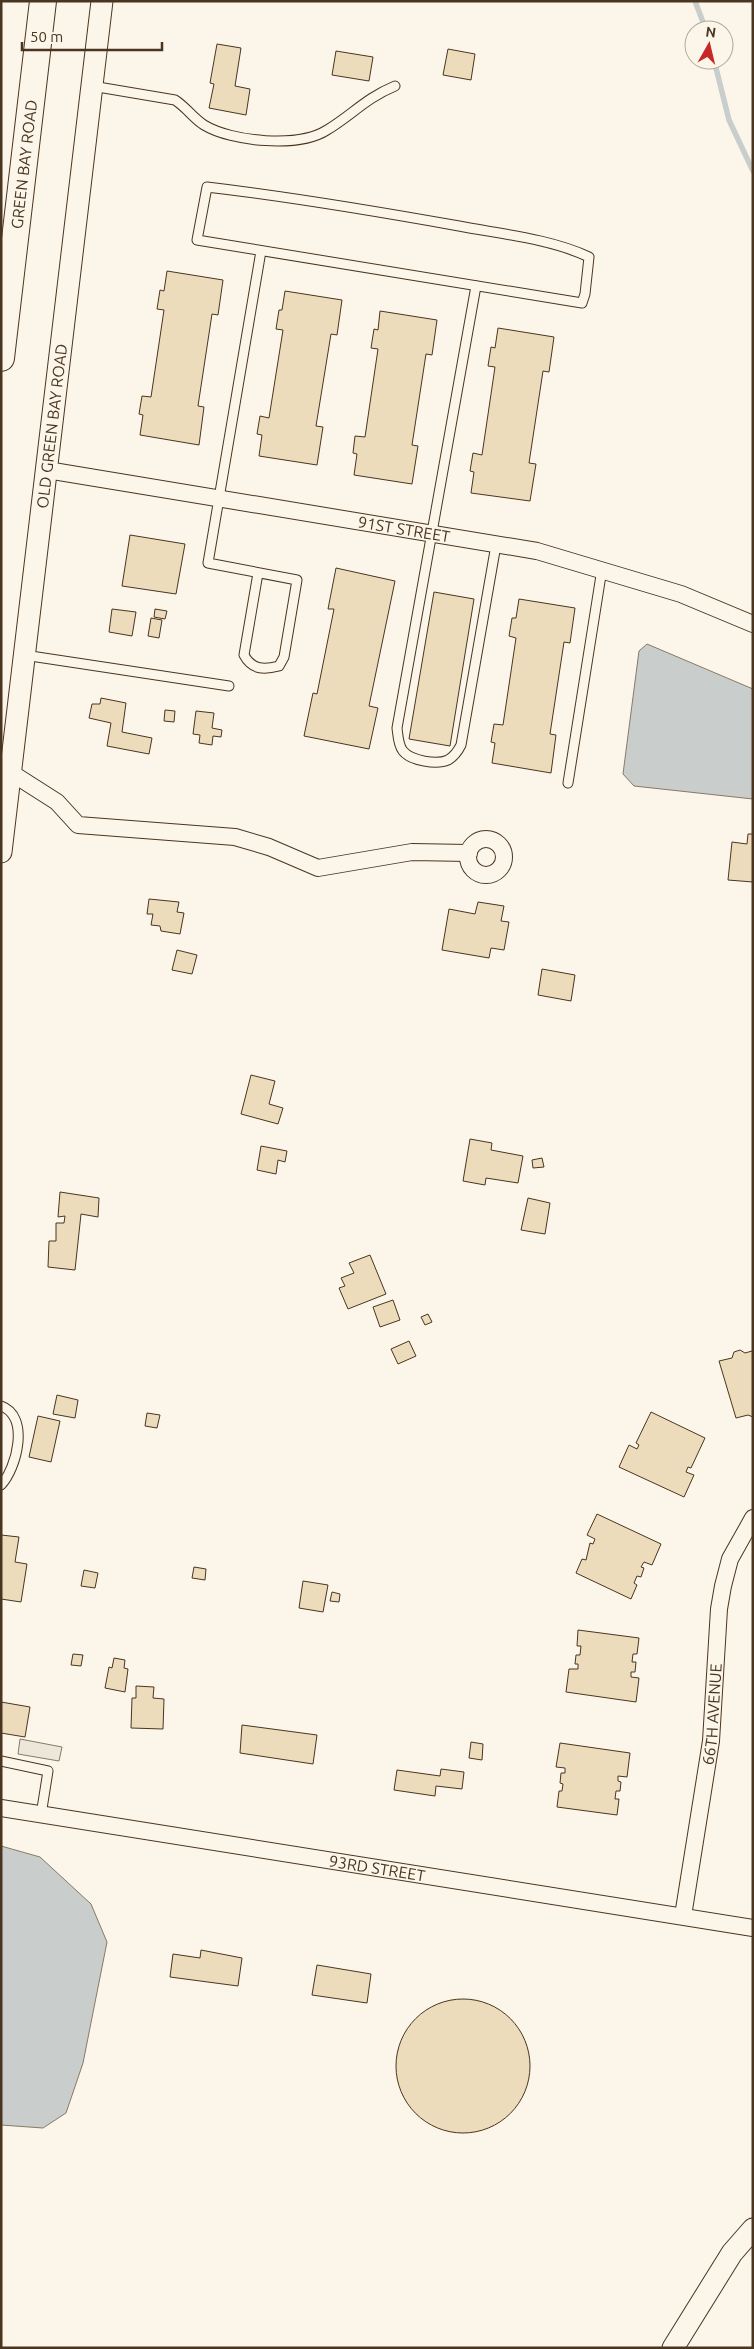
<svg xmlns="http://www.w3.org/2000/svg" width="754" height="2349" font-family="Ubuntu,sans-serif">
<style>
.parking{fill:#ede7d9;stroke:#887966}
.water{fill:#c9cecd;stroke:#887966}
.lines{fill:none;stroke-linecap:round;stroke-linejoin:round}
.stream{stroke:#c9cecd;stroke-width:5.5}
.building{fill:#ecdcbc;stroke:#4a3520}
.service-casing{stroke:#4a3520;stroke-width:11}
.minor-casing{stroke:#4a3520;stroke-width:18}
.tertiary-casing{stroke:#4a3520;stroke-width:23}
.primary-casing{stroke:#4a3520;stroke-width:28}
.service{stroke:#fbf6e9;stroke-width:9}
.minor{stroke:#fbf6e9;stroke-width:16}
.tertiary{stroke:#fbf6e9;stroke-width:21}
.primary{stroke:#fbf6e9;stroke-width:26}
.labels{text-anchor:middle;stroke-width:4;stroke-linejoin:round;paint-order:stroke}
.street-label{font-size:16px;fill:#4a3520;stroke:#fbf6e9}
</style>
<rect width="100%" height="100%" fill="#fbf6e9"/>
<!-- parking -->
<path class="parking" d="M20,1739l42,8 -3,14 -41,-7z"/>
<!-- water -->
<g class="water">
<path d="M647,644l106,45v110l-119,-13 -11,-12 16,-123z"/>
<path d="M1,1846l39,11 51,47 16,38 -24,121 -17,50 -23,15 -42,-3z"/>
</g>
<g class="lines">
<!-- stream -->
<g class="stream">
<path d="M695,1l11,29"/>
<path d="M714,60l15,60 24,51"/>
</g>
</g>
<!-- building -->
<g class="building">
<path d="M217,44l24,4 -6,38 15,3 -4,26 -37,-7 5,-24 -4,-1z"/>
<path d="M448,49l27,5 -4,26 -28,-5z"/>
<path d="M336,51l37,6 -4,24 -37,-6z"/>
<path d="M167,271l56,9 -5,35 -6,-1 -14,92 6,1 -5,38 -59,-10 3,-20 -4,-1 3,-18 9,1 13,-87 -7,-1 3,-19 4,1z"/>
<path d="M285,291l57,9 -5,35 -6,-1 -15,92 7,1 -6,38 -58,-9 3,-21 -5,-1 3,-18 9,2 14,-88 -7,-1 3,-19h3z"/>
<path d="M380,311l57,9 -5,35 -6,-1 -14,91 6,1 -6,38 -58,-9 3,-21 -4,-1 2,-17 10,1 13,-88 -7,-1 3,-19 4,1z"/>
<path d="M498,328l56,9 -5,35 -6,-1 -14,92 7,1 -6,37 -59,-8 3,-21 -4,-1 3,-18 9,2 13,-88 -7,-1 3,-19 4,1z"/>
<path d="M130,535l55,9 -9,50 -54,-8z"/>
<path d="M336,568l59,13 -26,125 9,2 -9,41 -65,-13 9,-43 4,1 17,-85h-6z"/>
<path d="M434,592l40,7 -24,147 -41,-7z"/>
<path d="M519,599l56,9 -5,35 -6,-1 -14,92 6,1 -5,38 -59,-10 3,-20 -4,-1 3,-18 9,1 13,-87 -7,-2 3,-18h4z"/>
<path d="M112,609l24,3 -4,24 -23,-4z"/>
<path d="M155,609l12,2 -2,8 -11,-2z"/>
<path d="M151,618l11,2 -3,18 -11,-2z"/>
<path d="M101,698l25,5 -4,29 30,6 -3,16 -42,-8 4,-23 -22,-5 3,-14h8z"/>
<path d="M165,710l10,1 -1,11 -10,-1z"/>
<path d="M196,711l18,2 -2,15 10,2 -1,7 -8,-1 -1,9 -13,-2 1,-8 -7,-1z"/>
<path d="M748,834h5v48l-25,-2 4,-38 15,2z"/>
<path d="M149,899l30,3 -2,10 7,1 -4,21 -19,-3 -1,-5 -9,-1 2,-11h-6z"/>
<path d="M478,902l26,4 -3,15 8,1 -5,28 -13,-2 -2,10 -47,-8 7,-41 26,5z"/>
<path d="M177,950l20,5 -5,19 -20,-4z"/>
<path d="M542,969l33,6 -4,26 -33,-6z"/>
<path d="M251,1075l24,6 -6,23 14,4 -5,16 -37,-10z"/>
<path d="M470,1139l22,4 -1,7 32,6 -5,27 -32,-5 -1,7 -22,-4z"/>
<path d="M261,1146l26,5 -2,11 -7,-2 -2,14 -19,-4z"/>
<path d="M542,1158l2,9 -11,1 -1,-8z"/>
<path d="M60,1192l39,6 -1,19 -17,-3 -6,56 -27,-3 1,-26h7v-18h8l1,-7 -7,1z"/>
<path d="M528,1198l22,5 -5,31 -24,-4z"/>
<path d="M370,1255l16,39 -38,15 -9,-21 6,-2 -4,-8 13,-5 -5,-10z"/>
<path d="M393,1300l7,20 -20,7 -7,-20z"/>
<path d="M428,1314l4,8 -7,3 -4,-8z"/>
<path d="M409,1341l7,15 -18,8 -7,-15z"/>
<path d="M740,1350l5,3 7,-2 1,3v63l-5,-2 -12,3 -17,-57 13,-3 2,-6z"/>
<path d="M57,1395l21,5 -3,18 -22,-4z"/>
<path d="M651,1412l54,26 -14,30 -3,-1 -2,5 8,3 -10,22 -65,-30 10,-22 8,4 2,-4 -3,-2z"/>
<path d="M147,1413l13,2 -3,13 -12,-2z"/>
<path d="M38,1416l22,5 -9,41 -22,-5z"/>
<path d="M597,1514l64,30 -9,21 -8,-3 -3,5 3,1 -3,9 -4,-1 -3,7 3,2 -6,14 -55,-26 6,-14 4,1 4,-17 3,1 2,-5 -8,-4z"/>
<path d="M1,1535l18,2 -4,25 12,2 -6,38 -20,-3z"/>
<path d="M194,1567l12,2 -1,11 -13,-2z"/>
<path d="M84,1570l14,3 -3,15 -14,-2z"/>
<path d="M303,1581l25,4 -5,27 -24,-4z"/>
<path d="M332,1592l8,2 -1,8 -9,-1z"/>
<path d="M578,1630l61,8 -2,16h-4l-1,8h4l-1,10h-4v5l8,1 -3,24 -70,-10 3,-23h9v-5h-3l1,-9h4l1,-9h-4z"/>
<path d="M73,1654l10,1 -2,11 -10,-1z"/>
<path d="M114,1658l11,2 -1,8 4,1 -3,23 -20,-4 4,-21 3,1z"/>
<path d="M136,1686l18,1 -1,11 11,1 -1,30 -32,-1 1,-30h4z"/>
<path d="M1,1702l29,5 -5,30 -24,-4z"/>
<path d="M242,1725l75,10 -4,29 -73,-11z"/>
<path d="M471,1742l12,2 -1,16 -13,-2z"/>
<path d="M560,1743l70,10 -3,24 -9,-1v5l3,1 -1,9h-4l-1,8h4l-2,16 -60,-8 2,-16h3l1,-7 -3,-1 1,-10h4v-5l-9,-1z"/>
<path d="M441,1769l23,3 -2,17 -26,-3 -1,10 -41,-6 3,-20 43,6z"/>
<path d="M201,1950l41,8 -4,28 -68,-9 3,-23 27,4z"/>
<path d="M317,1965l54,9 -4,29 -55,-8z"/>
<circle cx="463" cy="2066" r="67"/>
</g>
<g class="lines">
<!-- service casing -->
<g class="service-casing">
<g id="service">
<path d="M92,86l83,14c11,7 18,18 29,25 28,17 95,23 123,5 25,-15 39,-32 68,-44"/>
<path d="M207,187c85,10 168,24 252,39 42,8 92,13 130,31l-4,37 -3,9 -385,-63z"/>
<path d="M476,286l-79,442c1,7 1,17 6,23 8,10 34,14 45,9 7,-4 10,-9 13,-15l35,-200"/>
<path d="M258,573l-14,82c8,15 20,15 35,11l5,-9 13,-77 -89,-17 53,-312"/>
<path d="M24,655l205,31"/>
<path d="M568,783l34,-214"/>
<path d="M1,1406c29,10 16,62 0,79"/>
<path d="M1,1761l47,10 -7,44"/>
</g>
</g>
<!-- minor casing -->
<g class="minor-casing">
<g id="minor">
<path id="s1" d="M47,470l490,81 144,43 72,30"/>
<path d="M10,772l47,30 21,23 157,12 34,10 49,21 94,-16 57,1"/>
<circle cx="486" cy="857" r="18"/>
<path id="s2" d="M1,1808l752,120"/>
<path id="s3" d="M683,1916l28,-175 8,-132 4,-23 7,-27 23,-41"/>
</g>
</g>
<!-- tertiary casing -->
<g class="tertiary-casing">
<g id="tertiary">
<path id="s4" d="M1,852l101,-851"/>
<path d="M673,2348l59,-95 21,-24"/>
</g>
</g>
<!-- primary casing -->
<g class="primary-casing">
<g id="primary">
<path id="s5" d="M1,358l42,-357"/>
</g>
</g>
<!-- service -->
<use href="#service" class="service"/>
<!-- minor -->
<use href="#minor" class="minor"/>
<!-- tertiary -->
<use href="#tertiary" class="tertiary"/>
<!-- primary -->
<use href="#primary" class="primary"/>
</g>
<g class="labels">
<!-- street labels -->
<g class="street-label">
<text dy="6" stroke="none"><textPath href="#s5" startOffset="195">GREEN BAY ROAD</textPath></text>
<text dy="6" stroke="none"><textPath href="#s4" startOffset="429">OLD GREEN BAY ROAD</textPath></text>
<text dy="6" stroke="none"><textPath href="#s1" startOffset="362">91ST STREET</textPath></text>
<text dy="6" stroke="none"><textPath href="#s3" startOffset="204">66TH AVENUE</textPath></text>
<text dy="6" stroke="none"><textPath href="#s2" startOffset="381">93RD STREET</textPath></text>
</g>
</g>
<!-- border -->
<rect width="754" height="2349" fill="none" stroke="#4a3520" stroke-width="5"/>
<!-- north arrow -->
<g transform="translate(709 45) rotate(8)"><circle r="24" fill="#fbf6e9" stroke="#b4a999"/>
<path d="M0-4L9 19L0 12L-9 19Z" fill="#c62828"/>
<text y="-8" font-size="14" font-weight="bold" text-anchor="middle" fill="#4a3520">N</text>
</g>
<!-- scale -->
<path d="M22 42v8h140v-8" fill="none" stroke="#4a3520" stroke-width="2.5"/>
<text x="30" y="42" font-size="15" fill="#4a3520" stroke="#fbf6e9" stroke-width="4" paint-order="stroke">50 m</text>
</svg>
